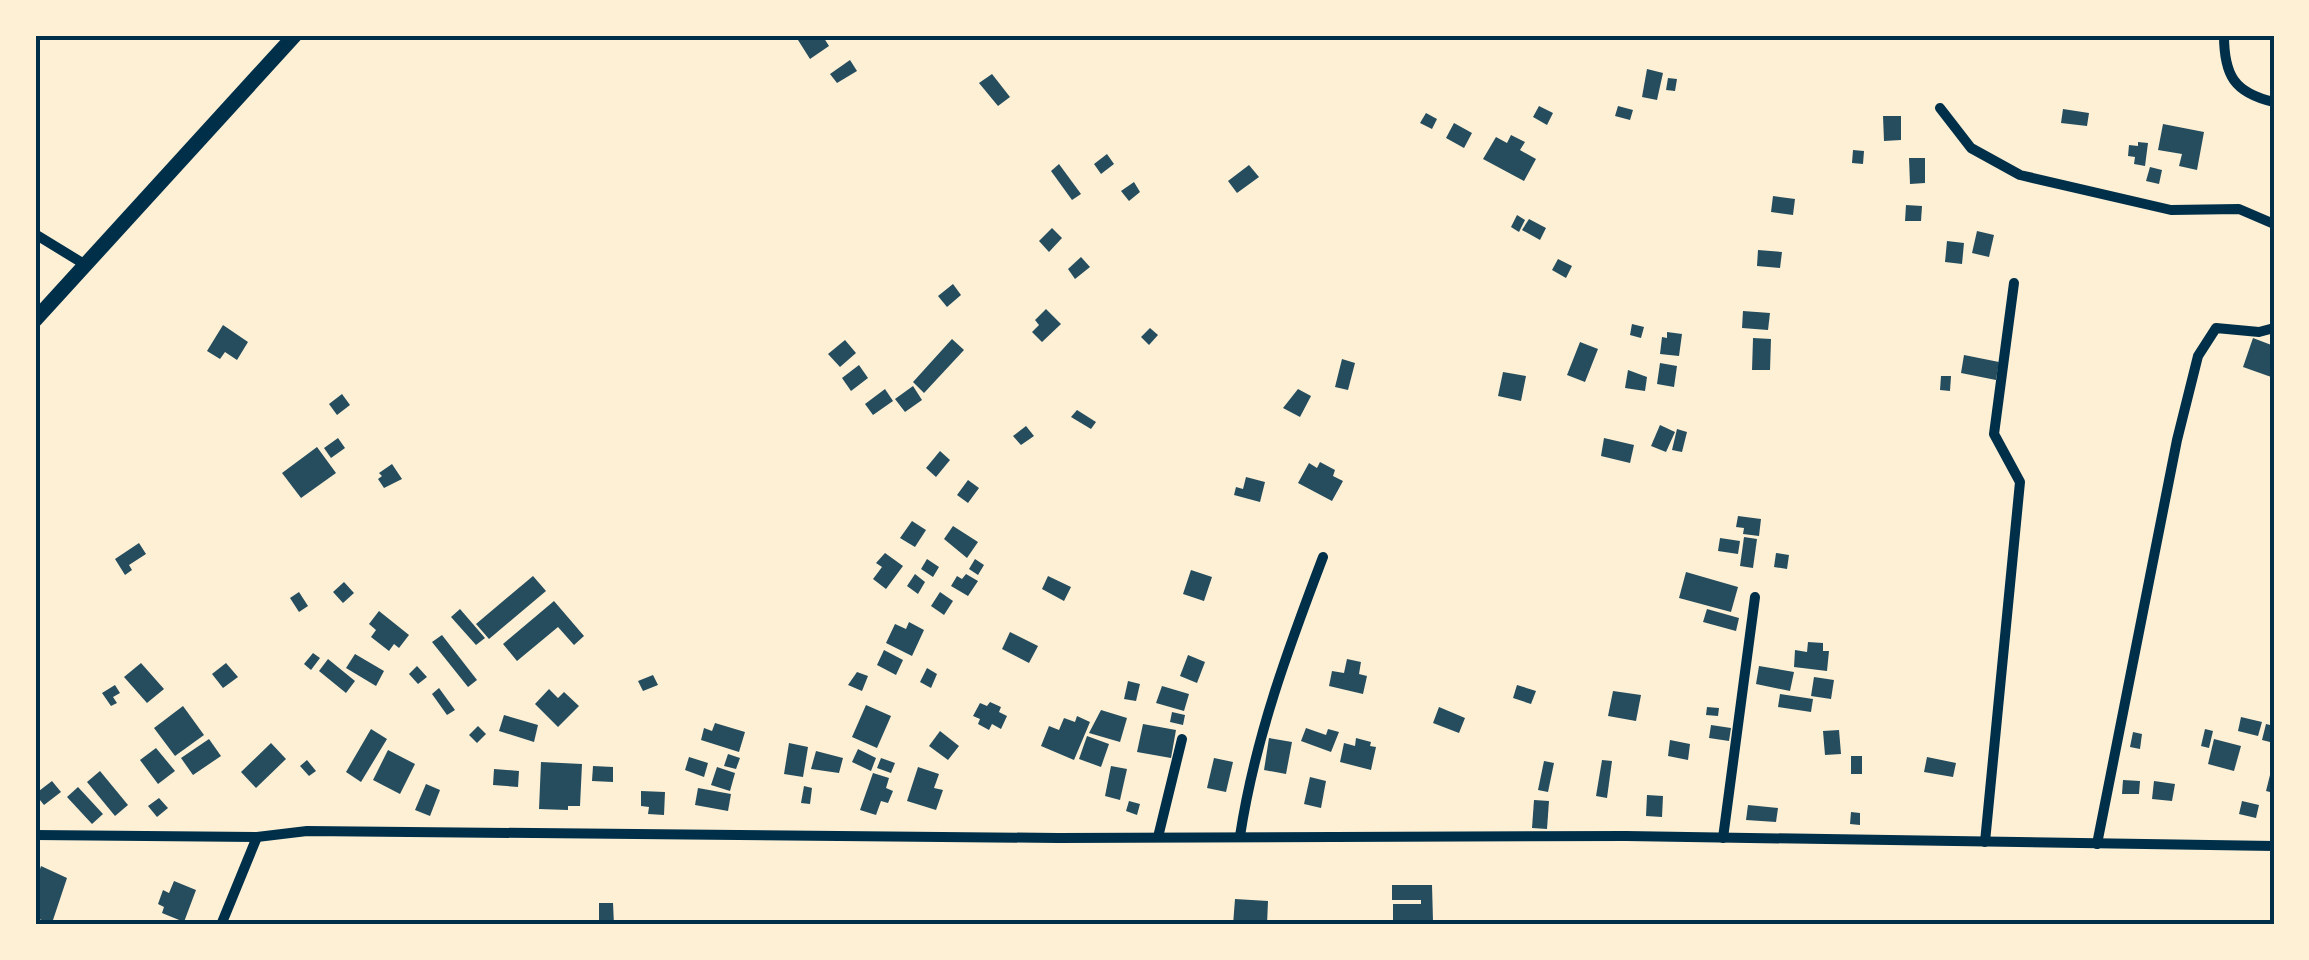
<svg xmlns="http://www.w3.org/2000/svg" width="2309" height="960" font-family="'PT Sans Narrow',sans-serif">
<style>
.building{fill:#264d5e}
.lines{fill:none;stroke-linecap:round;stroke-linejoin:round}
.minor{stroke:#003049;stroke-width:10}
.tertiary{stroke:#003049;stroke-width:15}
.neatline{fill:none;stroke:#003049;stroke-width:4}
</style>
<rect width="100%" height="100%" fill="#fdf0d5"/>
<!-- building -->
<g class="building">
<path d="M806,35l7,3 9,-3 7,11 -19,13 -12,-19z"/>
<path d="M850,60l7,11 -20,12 -7,-9z"/>
<path d="M1647,69l16,4 -6,27 -15,-3z"/>
<path d="M992,74l18,23 -12,9 -19,-23z"/>
<path d="M1668,78l9,1 -2,12 -9,-1z"/>
<path d="M1539,106l14,7 -6,12 -14,-8z"/>
<path d="M1618,106l15,4 -3,10 -15,-4z"/>
<path d="M2063,109l26,4 -2,13 -26,-3z"/>
<path d="M1426,113l11,6 -5,10 -12,-6z"/>
<path d="M1883,116h18v24l-17,1z"/>
<path d="M1454,123l18,10 -8,15 -18,-10z"/>
<path d="M2163,124l41,8 -7,38 -18,-4 3,-12 -24,-4z"/>
<path d="M1511,135l14,7 -5,8 16,9 -12,22 -41,-22 13,-22 11,6z"/>
<path d="M2138,142l10,1 -3,23 -11,-2 1,-7 -7,-1 1,-11 9,1z"/>
<path d="M1853,150l11,1 -1,13 -11,-1z"/>
<path d="M1107,154l7,10 -13,10 -7,-10z"/>
<path d="M1909,158h16v25l-15,1z"/>
<path d="M1059,164l22,30 -9,6 -21,-29z"/>
<path d="M1249,165l10,12 -22,16 -9,-12z"/>
<path d="M2150,167l12,3 -3,14 -13,-3z"/>
<path d="M1134,182l6,10 -11,9 -8,-10z"/>
<path d="M1773,196l22,3 -2,16 -22,-3z"/>
<path d="M1906,205l16,1 -1,15h-16z"/>
<path d="M1517,215l8,5 -6,12 -8,-5z"/>
<path d="M1529,219l17,9 -6,12 -18,-10z"/>
<path d="M1052,228l10,10 -13,14 -10,-11z"/>
<path d="M1977,231l17,4 -5,22 -17,-4z"/>
<path d="M1947,241l17,2 -2,21 -17,-2z"/>
<path d="M1758,250l24,2 -2,16 -23,-2z"/>
<path d="M1081,257l9,10 -15,12 -7,-10z"/>
<path d="M1558,259l14,7 -6,12 -14,-8z"/>
<path d="M953,284l8,11 -14,12 -9,-11z"/>
<path d="M1046,309l15,15 -19,18 -10,-10 7,-7 -4,-5z"/>
<path d="M1743,311l27,2 -2,17 -26,-2z"/>
<path d="M1632,324l12,3 -3,11 -11,-3z"/>
<path d="M223,325l25,17 -11,18 -12,-8 -5,7 -13,-8z"/>
<path d="M1150,328l8,7 -9,10 -8,-8z"/>
<path d="M1667,332l15,2 -3,22 -19,-2 2,-17 5,1z"/>
<path d="M1753,338l18,1 -1,31h-18z"/>
<path d="M2253,338l21,8v32l-31,-11z"/>
<path d="M952,339l12,11 -40,43 -11,-11z"/>
<path d="M845,340l11,13 -16,14 -12,-13z"/>
<path d="M1580,342l18,7 -13,33 -18,-7z"/>
<path d="M1964,355l35,7 -3,18 -35,-7z"/>
<path d="M1342,359l13,4 -7,27 -13,-3z"/>
<path d="M1660,363l17,3 -3,21 -17,-3z"/>
<path d="M859,365l9,13 -17,13 -9,-13z"/>
<path d="M1628,370l19,7 -2,14 -20,-3z"/>
<path d="M1503,372l23,4 -5,25 -23,-5z"/>
<path d="M1941,376h10l-1,15 -10,-1z"/>
<path d="M913,386l9,14 -17,12 -10,-13z"/>
<path d="M885,389l8,12 -20,14 -8,-11z"/>
<path d="M1298,389l13,7 -11,21 -17,-9z"/>
<path d="M342,394l8,11 -13,10 -8,-11z"/>
<path d="M1077,410l19,12 -5,7 -20,-12z"/>
<path d="M1660,425l15,7 -9,20 -15,-6z"/>
<path d="M1026,426l8,10 -13,9 -8,-9z"/>
<path d="M1677,429l10,3 -5,20 -10,-2z"/>
<path d="M338,438l7,10 -14,10 -7,-10z"/>
<path d="M1604,438l30,7 -4,18 -29,-7z"/>
<path d="M317,447l19,26 -35,25 -19,-25z"/>
<path d="M940,451l10,9 -14,17 -10,-9z"/>
<path d="M1320,462l15,8 -2,6 10,5 -11,20 -34,-18 11,-20 8,5z"/>
<path d="M392,464l10,15 -18,9 -6,-9 4,-3 -3,-3z"/>
<path d="M1246,477l19,5 -5,20 -26,-7 2,-8 7,2z"/>
<path d="M968,480l11,8 -11,15 -11,-8z"/>
<path d="M1738,516l23,3 -2,17 -16,-2 1,-6 -8,-1z"/>
<path d="M912,521l14,9 -11,17 -15,-9z"/>
<path d="M953,526l25,16 -11,16 -23,-19z"/>
<path d="M1744,537l13,2 -4,29 -13,-2z"/>
<path d="M1720,538l20,3 -2,13 -20,-3z"/>
<path d="M139,543l7,11 -17,11 3,5 -7,5 -10,-16z"/>
<path d="M885,553l18,13 -17,23 -13,-10 9,-12 -6,-4z"/>
<path d="M1776,553l13,2 -2,14 -13,-2z"/>
<path d="M927,559l12,8 -6,10 -12,-8z"/>
<path d="M975,559l9,6 -6,10 -9,-6z"/>
<path d="M1191,570l21,7 -8,24 -21,-7z"/>
<path d="M1686,572l52,15 -7,25 -52,-14z"/>
<path d="M915,574l10,8 -7,12 -11,-8z"/>
<path d="M966,574l12,7 -10,15 -17,-10 6,-10 5,3z"/>
<path d="M533,576l13,15 -57,48 -13,-15z"/>
<path d="M1048,576l23,11 -7,14 -22,-12z"/>
<path d="M344,582l10,11 -11,10 -10,-11z"/>
<path d="M299,592l9,14 -9,6 -9,-14z"/>
<path d="M940,592l13,9 -9,14 -13,-9z"/>
<path d="M554,601l30,35 -10,9 -16,-18 -41,34 -14,-17z"/>
<path d="M460,609l25,29 -9,7 -25,-28z"/>
<path d="M1707,609l32,9 -3,13 -33,-9z"/>
<path d="M379,611l30,24 -10,13 -5,-4 -5,7 -18,-14 5,-7 -7,-6z"/>
<path d="M909,622l15,8 -12,26 -26,-13 9,-19 11,5z"/>
<path d="M1010,632l28,14 -9,17 -27,-14z"/>
<path d="M442,635l35,45 -9,7 -36,-45z"/>
<path d="M1808,642l15,1v8h6l-2,20 -33,-4 1,-17 12,2z"/>
<path d="M884,650l19,10 -7,15 -19,-10z"/>
<path d="M313,653l7,5 -9,12 -7,-6z"/>
<path d="M355,654l29,17 -8,15 -30,-18z"/>
<path d="M1188,655l17,7 -8,21 -17,-7z"/>
<path d="M328,659l27,22 -9,12 -27,-22z"/>
<path d="M1347,659l14,3 -2,12 8,2 -4,18 -34,-8 3,-15 12,2z"/>
<path d="M141,663l23,26 -17,14 -23,-26z"/>
<path d="M226,663l12,14 -15,11 -11,-14z"/>
<path d="M417,666l10,11 -9,7 -9,-10z"/>
<path d="M1759,666l35,6 -4,19 -34,-7z"/>
<path d="M927,668l10,6 -6,14 -11,-6z"/>
<path d="M857,672l11,4 -6,15 -14,-6z"/>
<path d="M653,675l5,10 -15,6 -5,-10z"/>
<path d="M1814,677l20,3 -3,19 -20,-3z"/>
<path d="M1128,681l12,3 -4,17 -12,-2z"/>
<path d="M115,685l5,8 -7,4 4,6 -6,3 -9,-13z"/>
<path d="M1517,685l19,6 -5,13 -18,-6z"/>
<path d="M1162,686l27,8 -5,17 -28,-8z"/>
<path d="M439,688l16,22 -8,5 -15,-21z"/>
<path d="M549,689l9,9 6,-6 15,14 -21,21 -23,-23z"/>
<path d="M1613,691l28,4 -5,26 -28,-5z"/>
<path d="M1780,694l33,5 -2,13 -33,-5z"/>
<path d="M990,702l11,5 -2,5 8,4 -6,13 -9,-5 -3,6 -11,-6 2,-5 -7,-3 7,-13 7,3z"/>
<path d="M866,705l25,11 -14,32 -25,-11z"/>
<path d="M183,706l21,29 -29,21 -21,-28z"/>
<path d="M1439,707l26,11 -6,15 -26,-10z"/>
<path d="M1707,707l12,1 -1,8 -12,-1z"/>
<path d="M1101,710l26,8 -7,24 -31,-9z"/>
<path d="M1172,712l13,3 -2,10 -13,-3z"/>
<path d="M504,715l34,10 -4,17 -35,-11z"/>
<path d="M1077,716l13,6 -16,38 -33,-14 8,-20 10,4 5,-12 11,4z"/>
<path d="M2241,717l21,5 -4,14 -20,-5z"/>
<path d="M715,723l30,9 -6,20 -38,-12 3,-12 8,3z"/>
<path d="M1143,724l33,6 -5,28 -34,-6z"/>
<path d="M2266,724l8,2v17l-12,-3z"/>
<path d="M1711,725l20,3 -2,13 -20,-3z"/>
<path d="M478,726l8,8 -9,9 -8,-8z"/>
<path d="M1306,728l20,7 2,-6 11,3 -8,20 -30,-11z"/>
<path d="M371,729l16,10 -26,43 -15,-10z"/>
<path d="M2205,729l8,2 -4,17 -8,-2z"/>
<path d="M1839,730l2,24 -16,1 -2,-24z"/>
<path d="M940,731l19,15 -11,14 -19,-14z"/>
<path d="M2133,732l9,2 -2,15 -10,-2z"/>
<path d="M1087,736l22,8 -8,23 -22,-8z"/>
<path d="M1269,738l23,4 -6,32 -22,-4z"/>
<path d="M1356,738l15,4 -1,4 6,1 -5,23 -31,-8 4,-19 11,3z"/>
<path d="M209,739l12,17 -28,19 -12,-17z"/>
<path d="M2214,739l27,7 -7,25 -26,-7z"/>
<path d="M1670,740l20,4 -2,16 -20,-4z"/>
<path d="M271,743l15,16 -30,29 -15,-16z"/>
<path d="M789,743l19,4 -5,30 -19,-3z"/>
<path d="M156,748l19,23 -17,13 -18,-24z"/>
<path d="M858,749l18,9 -5,13 -19,-9z"/>
<path d="M388,750l27,14 -15,30 -27,-14z"/>
<path d="M816,751l27,7 -4,15 -28,-4z"/>
<path d="M728,754l12,4 -4,11 -12,-3z"/>
<rect x="1851" y="756" width="11" height="18"/>
<path d="M689,757l19,6 -4,14 -19,-7z"/>
<path d="M1927,757l29,6 -3,14 -29,-5z"/>
<path d="M881,758l14,5 -4,10 -14,-5z"/>
<path d="M1214,758l19,4 -7,30 -19,-4z"/>
<path d="M307,760l9,11 -7,5 -9,-10z"/>
<path d="M1602,760l10,1 -5,37 -11,-2z"/>
<path d="M1544,761l10,2 -6,29 -10,-2z"/>
<path d="M541,762l41,2 -2,42h-12v4l-29,-1z"/>
<path d="M2273,763h1v30l-8,-2z"/>
<path d="M593,766l20,1v15l-21,-1z"/>
<path d="M1111,766l16,3 -7,31 -15,-4z"/>
<path d="M717,767l18,6 -5,18 -19,-6z"/>
<path d="M918,767l21,7 -5,14 9,2 -7,20 -29,-9z"/>
<path d="M494,769l25,2 -1,16 -25,-2z"/>
<path d="M100,771l28,34 -13,11 -28,-34z"/>
<path d="M873,773l16,5 -3,10 7,3 -5,12 -7,-2 -5,14 -16,-5z"/>
<path d="M1310,777l16,4 -5,27 -17,-4z"/>
<path d="M2123,780l17,1 -1,13h-17z"/>
<path d="M52,781l9,11 -17,13 -9,-11z"/>
<path d="M2154,781l21,3 -3,17 -20,-2z"/>
<path d="M426,784l14,6 -10,26 -15,-6z"/>
<path d="M804,786l8,2 -2,16 -9,-1z"/>
<path d="M78,787l25,27 -11,10 -25,-27z"/>
<path d="M698,788l33,6 -3,17 -33,-6z"/>
<path d="M641,791l24,1 -1,23 -16,-1 1,-7 -8,-1z"/>
<path d="M1647,795l16,1 -1,21 -16,-1z"/>
<path d="M159,798l9,10 -11,9 -9,-11z"/>
<path d="M1534,800l15,1 -2,28 -15,-1z"/>
<path d="M1129,801l11,3 -3,11 -11,-4z"/>
<path d="M2242,801l17,4 -3,13 -17,-4z"/>
<path d="M1748,805l30,3 -2,14 -30,-2z"/>
<path d="M1851,812l9,1v12l-10,-1z"/>
<path d="M41,866l26,12 -15,45 -17,-5v-43h3z"/>
<path d="M174,881l22,9 -12,32 -22,-9 2,-6 -6,-3 5,-14 6,3z"/>
<path d="M1392,885h40l1,36 -40,1v-18h28v-4h-29z"/>
<path d="M1235,899l33,2 -1,24h-34z"/>
<path d="M599,903h14l1,22h-15z"/>
</g>
<g class="lines">
<!-- minor -->
<g class="minor">
<path d="M2224,35c0,40 10,58 50,67"/>
<path d="M1940,108l31,40 49,27 151,35 68,-1 35,15"/>
<path d="M35,234l49,30"/>
<path d="M35,835l222,2 50,-6 751,7 568,-2 648,10"/>
<path d="M1240,836c15,-98 48,-187 83,-279"/>
<path d="M1158,837l24,-98"/>
<path d="M1723,838l32,-241"/>
<path d="M1985,842l35,-360 -26,-48 20,-151"/>
<path d="M2097,844l80,-404 21,-84 18,-28 43,4 15,-4"/>
<path d="M221,925l36,-88"/>
</g>
<!-- tertiary -->
<path class="tertiary" d="M35,320l260,-285"/>
</g>
<!-- border -->
<rect width="2309" height="960" fill="none" stroke="#fdf0d5" stroke-width="75"/>
<rect x="38" y="38" width="2234" height="884" class="neatline"/>
</svg>
